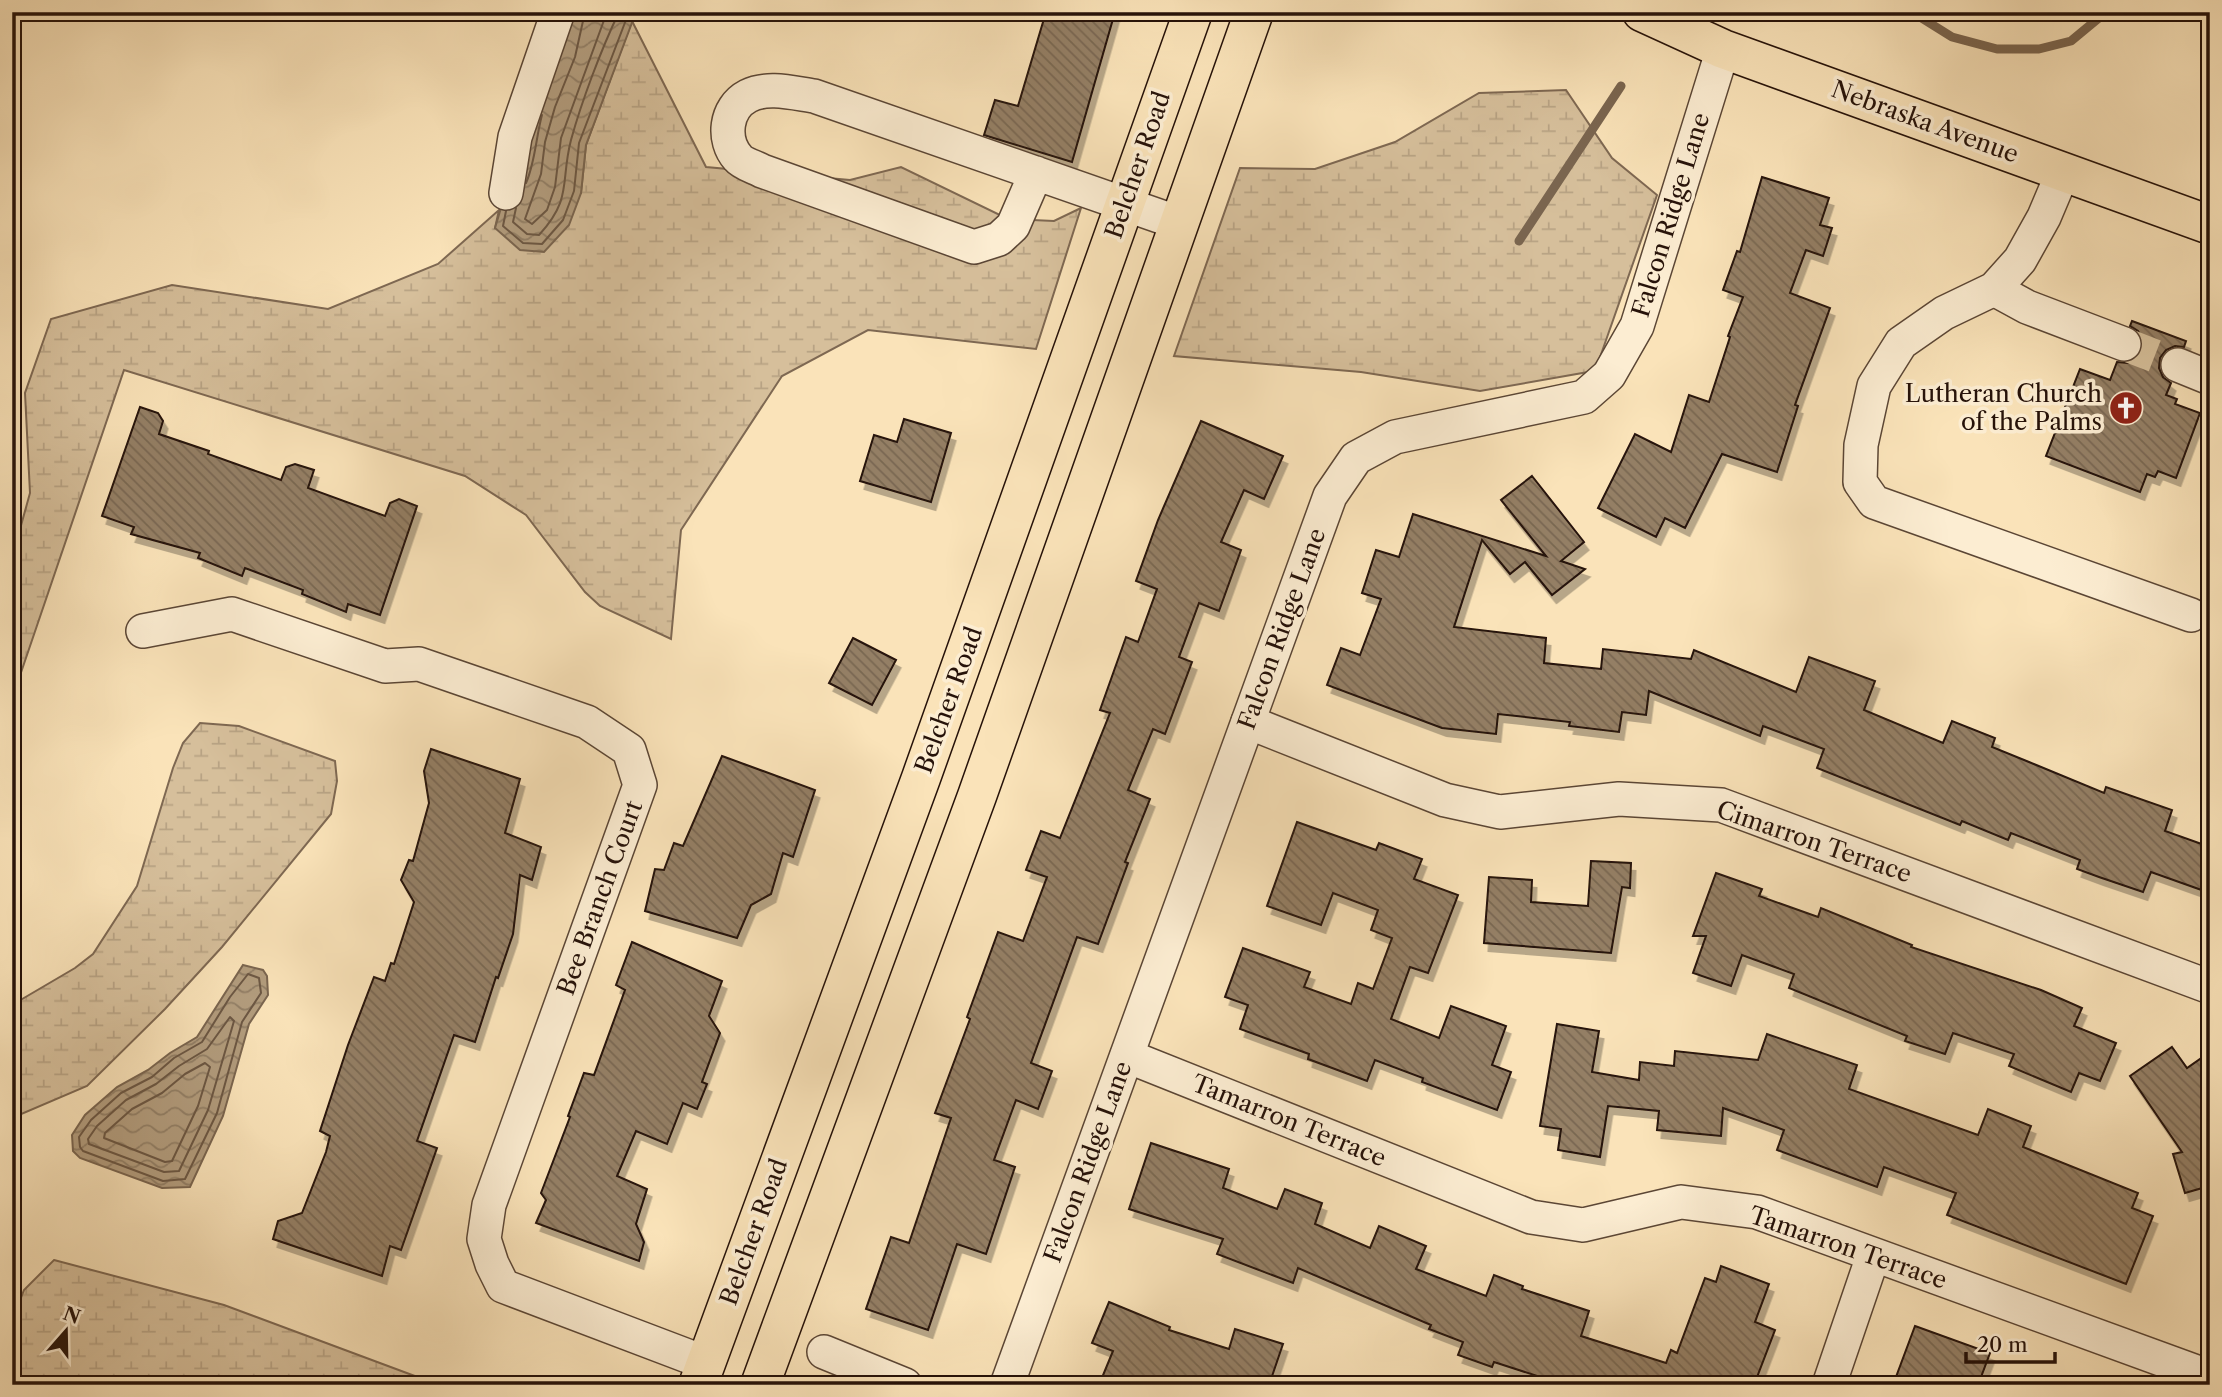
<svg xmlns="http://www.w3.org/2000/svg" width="2222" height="1397" font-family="'Libre Caslon Text',serif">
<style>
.wetland{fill:url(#wetland-marsh);stroke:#7e6852;stroke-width:2}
.water{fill:url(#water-waves);stroke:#7a654f;stroke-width:2}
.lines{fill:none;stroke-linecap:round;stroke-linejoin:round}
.shore{stroke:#6c5743;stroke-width:2}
.stream{stroke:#7a654f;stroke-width:9}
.building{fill:url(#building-back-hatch);stroke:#261209;stroke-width:2;filter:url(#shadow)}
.minor-tunnel{stroke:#dac49f;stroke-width:33;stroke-dasharray:33 17;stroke-linecap:butt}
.minor-casing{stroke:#5b4635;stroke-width:36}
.major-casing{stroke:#261209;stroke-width:41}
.minor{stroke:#fcedd2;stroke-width:33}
.major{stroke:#fae3b9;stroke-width:38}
.labels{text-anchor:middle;stroke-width:7;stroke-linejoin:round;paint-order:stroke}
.street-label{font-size:24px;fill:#261209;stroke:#fcedd2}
.poi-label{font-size:24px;fill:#261209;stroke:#fcedd2;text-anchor:end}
</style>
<defs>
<pattern id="wetland-marsh" width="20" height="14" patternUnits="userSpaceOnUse" patternTransform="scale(1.75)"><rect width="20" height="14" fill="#d6bf9b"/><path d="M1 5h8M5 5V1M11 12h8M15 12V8" fill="none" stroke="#b8a384"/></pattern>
<pattern id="water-waves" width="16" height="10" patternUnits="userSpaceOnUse" patternTransform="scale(1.75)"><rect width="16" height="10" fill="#b29c7d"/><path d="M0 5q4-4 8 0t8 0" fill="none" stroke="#917e65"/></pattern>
<pattern id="building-back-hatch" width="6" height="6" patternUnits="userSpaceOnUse" patternTransform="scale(1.75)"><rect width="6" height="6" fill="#947f65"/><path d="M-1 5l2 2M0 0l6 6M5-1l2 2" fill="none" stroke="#796751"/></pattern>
<filter id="shadow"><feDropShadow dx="4.5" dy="8" stdDeviation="0" flood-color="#0004"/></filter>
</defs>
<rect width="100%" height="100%" fill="#fae3b9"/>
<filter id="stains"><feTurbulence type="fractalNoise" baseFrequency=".00286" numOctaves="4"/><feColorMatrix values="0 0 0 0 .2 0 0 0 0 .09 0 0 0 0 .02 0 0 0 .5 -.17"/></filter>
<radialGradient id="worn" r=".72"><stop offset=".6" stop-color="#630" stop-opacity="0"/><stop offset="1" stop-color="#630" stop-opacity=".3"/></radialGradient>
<!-- wetland -->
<g class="wetland">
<path d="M632,21l74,146 144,13 51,-13 107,52 46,2 27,-13 -45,141 -168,-19 -86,46 -101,154 -10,109 -71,-33 -15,-14 -59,-77 -61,-39 -341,-106 -112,329v-141l18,-65 -5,-100 26,-74 121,-34 156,24 110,-45 61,-54 -4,18 86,-35 5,-48z"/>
<path d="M1566,90l46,68 45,37 -59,168 -10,9 -108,19 -119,-19 -187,-16 66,-188 75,1 80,-27 84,-49z"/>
<path d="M200,723l39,3 96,35 2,20 -6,33 -109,133 -57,62 -78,77 -75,32v-113l63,-37 18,-14 44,-68 36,-118 10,-25z"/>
<path d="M54,1260l170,45 215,80h-427v-64l12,-31z"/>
</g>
<!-- water -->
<g class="water">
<path d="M559,12h77l-50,133 -5,48 -12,32 -25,27 -24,-2 -25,-22z"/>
<path d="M243,965l20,5 4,6 1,19 -19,29 -26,92 -33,71 -28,1 -82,-30 -7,-7 -1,-16 13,-20 32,-28 31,-17 22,-17 27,-16z"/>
</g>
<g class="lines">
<!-- shore -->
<g class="shore">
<path d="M585,12l-10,45 -20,50 -10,35 -4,32 -16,45 7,5 15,-14 8,-23 6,-49 46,-126"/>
<path d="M526,183c9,-20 10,-46 16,-68"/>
<path d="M516,208l-3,14 14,12 12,1c34,-37 21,-53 32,-95 11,-40 30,-90 48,-128"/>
<path d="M506,211l-3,15 20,17 19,1 21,-24 11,-29 5,-48 50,-131"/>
<path d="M248,974l11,4 2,15 -19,29 -25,91 -32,66 -22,2 -80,-30 -3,-4 -1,-10 12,-17 30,-27 31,-16 22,-19 28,-16 28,-45z"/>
<path d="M230,1017l4,4 -26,89 -29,61 -15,1 -75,-28 -1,-5 9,-13 29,-26 30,-16 23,-18 28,-17z"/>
<path d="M205,1063l5,4 -12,39 -26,55 -7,1 -61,-24 1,-5 27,-24 30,-16 23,-19z"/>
</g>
<!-- stream -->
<g class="stream">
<path d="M1912,12l40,25 45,12h42l32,-8 35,-29"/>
<path d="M1519,241l102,-155"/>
</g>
</g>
<!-- building -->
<g class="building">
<path d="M1046,12h69l-43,150 -88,-27 11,-35 23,6z"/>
<path d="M1762,177l67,21 -9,27 12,3 -9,28 -17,-6 -16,43 40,15 -35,97 3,1 -21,66 -55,-18 -37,74 -20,-10 -9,19 -58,-29 37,-74 36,18 18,-57 20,7 21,-65 -2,-1 15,-39 -20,-7 14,-39 3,1z"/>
<path d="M2132,321l54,20 -2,6 -9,-1 -9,4 -6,8 -1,10 4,9 8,6 -5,12 11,4 -2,5 25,9 -24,65 -18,-7 -3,6 -8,-3 -7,18 -94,-36 34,-87 30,11 7,-18 11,1 8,-4 6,-8 1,-11 -5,-9 -8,-5z"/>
<path d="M140,407l18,6 5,8 -4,13 50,17 -1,3 73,26 5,-13 9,-3 19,6 -6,18 77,28 5,-13 9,-4 18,7 -37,109 -32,-11 -2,8 -44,-18 1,-4 -58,-22 -3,8 -44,-18 2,-5 -69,-19 3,-7 -32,-11z"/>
<path d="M904,419l47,14 -20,69 -71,-21 14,-46 23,7z"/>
<path d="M1201,421l82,35 -19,43 -20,-9 -23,52 20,8 -22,61 -20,-8 -20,54 13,5 -27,72 -12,-5 -25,61 22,9 -25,63 3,1 -30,81 -21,-7 -46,126 21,8 -14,38 -22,-9 -22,60 21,7 -29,87 -29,-10 -29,86 -62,-21 25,-72 18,6 42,-125 -16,-5 35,-94 -3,-2 31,-85 25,9 24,-64 -21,-7 15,-39 19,7 50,-125 -10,-3 26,-73 12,5 19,-53 -21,-8 22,-61z"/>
<path d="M1532,476l52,66 -23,19 24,8 -33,26 -27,-33 -15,12 -28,-34 -28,87 92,11 -2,25 57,6 2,-20 88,10 3,-9 102,42 13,-35 66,24 -11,29 79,33 9,-22 43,17 -3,9 37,15 75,31 2,-6 66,23 -7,21 45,16v46l-59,-21 -8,20 -44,-15 -22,-8 3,-9 -69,-27 -3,7 -46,-19 -2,4 -143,-57 7,-19 -61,-23 -3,10 -111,-45 -3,24 -24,-3 -3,20 -50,-6 1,-4 -72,-8 -2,20 -54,-6 -115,-43 14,-37 19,7 21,-56 -19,-6 14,-43 23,7 14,-43 133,42 -45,-56z"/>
<path d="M853,638l43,22 -24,45 -43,-22z"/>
<path d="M431,749l89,30 -15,54 36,14 -9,33 -12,-5 -7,59 -15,44 -2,-1 -21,65 -21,-7 -37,106 20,7 -36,102 -11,-4 -8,30 -109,-37 5,-18 24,-8 24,-61 4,-16 -10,-5 28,-86 26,-68 11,4 6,-18 3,1 20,-62 -13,-22 8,-20 4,1 16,-58 -5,-32z"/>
<path d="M722,756l93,34 -22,67 -10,-4 -12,41 -20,11 -14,33 -92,-27 10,-42 9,1 10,-27 9,3z"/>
<path d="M1297,822l79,28 3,-7 43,16 -8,20 44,16 -30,78 -18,-6 -19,52 48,19 12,-32 55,20 -14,39 19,7 -14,38 -75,-28 1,-4 -48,-18 -8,21 -59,-22 1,-5 -69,-25 8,-24 -23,-8 18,-49 67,24 -6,15 47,17 7,-21 15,6 19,-51 -21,-8 7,-20 -45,-17 -12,32 -54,-19z"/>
<path d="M1591,861l40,2 -1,25 -8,-1 -11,66 -127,-10 5,-66 43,3 -1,22 57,4z"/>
<path d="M1716,873l46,16 -3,7 59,21 3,-9 91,37 -1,2 130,43 41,18 -8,18 42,17 -16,38 -21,-8 -8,19 -62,-26 5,-12 -61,-21 -8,21 -40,-13 2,-5 -118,-48 5,-14 -52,-19 -11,31 -38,-13 13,-37h-13z"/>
<path d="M632,942l90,39 -13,35 11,17 -18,49 5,2 -10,25 -14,-6 -16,41 -31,-13 -19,45 30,13 -11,35 8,18 -5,19 -103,-38 10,-23 -5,-7 29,-76 -2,-1 16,-43 10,2 31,-85 -9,-5z"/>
<path d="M1557,1024l42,7 -7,41 47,8 1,-18 34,4 1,-15 83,9 9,-26 90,31 -8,24 129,46 10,-26 43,17 -8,21 115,46 -6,15 21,8 -27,68 -179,-69 9,-22 -72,-26 -7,20 -100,-37 7,-20 -61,-22 -2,28 -64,-6 2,-19 -51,-5 -8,51 -42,-7 3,-21 -21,-3z"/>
<path d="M2172,1047l15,21 23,-16v140l-4,-5 -21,6 -12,-39 9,-2 -52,-76z"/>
<path d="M1151,1143l78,26 -6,19 54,21 8,-20 37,14 -7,21 55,24 9,-22 47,20 -10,23 70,27 8,-21 29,11 -1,3 67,22 -8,25 85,27 5,-13 6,3 28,-75 11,4 5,-16 48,18 -14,38 20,8 -21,55h-189l-71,-23 -2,5 -34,-12 5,-13 -34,-13 2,-4 -133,-57 -5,15 -76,-29 6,-15 -94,-30z"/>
<path d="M1109,1302l61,25 -1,3 60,19 6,-20 48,15 -14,41h-170l14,-34 -21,-8z"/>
<path d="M1915,1326l75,27 -12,32h-85z"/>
</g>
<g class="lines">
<!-- minor-tunnel -->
<path class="minor-tunnel" d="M2124,344l54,21"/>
<!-- minor casing -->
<g class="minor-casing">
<g id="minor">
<path d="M2063,172l-19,45 -24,43 -26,29 -50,24 -43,30 -27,43 -13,59 -1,37 14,20 317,113"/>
<path d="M1036,173l-23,53 -14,13 -25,8 -212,-76c-7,-4 -19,-7 -24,-13 -16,-18 -13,-50 10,-62 19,-10 45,-3 66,0l365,127"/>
<path d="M506,193l9,-56 43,-125"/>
<path d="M1994,289l33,18 97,37"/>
<path d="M2178,365l32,13"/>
<path d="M143,631l89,-17 153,52 34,-2 168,58 42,28 11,35 -151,420 -5,34 8,25 11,22 203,77"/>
<path d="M1248,722l197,78 55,12 119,-13 102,6 489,182"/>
<path d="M1127,1056l404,161 52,8 98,-23 76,10 453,165"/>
<path d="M824,1352l81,33"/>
<path d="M1007,1385l323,-889 26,-38 39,-21 189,-40 25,-22 28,-49 86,-277"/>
<path d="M1829,1385l44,-129"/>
</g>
</g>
<!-- major casing -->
<g class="major-casing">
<g id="major">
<path d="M1642,12l81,37 487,176"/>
<path d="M698,1385l223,-607 272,-766"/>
<path d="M760,1385l217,-589 277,-784"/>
</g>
</g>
<!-- minor -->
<use href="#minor" class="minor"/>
<!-- major -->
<use href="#major" class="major"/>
</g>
<!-- icons -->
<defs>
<g id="church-disc" transform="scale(1.75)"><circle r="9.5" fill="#8f2418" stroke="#fcedd2"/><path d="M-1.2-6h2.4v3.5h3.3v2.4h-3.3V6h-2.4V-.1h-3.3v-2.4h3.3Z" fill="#fff"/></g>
</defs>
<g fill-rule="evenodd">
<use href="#church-disc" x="2126" y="408"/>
</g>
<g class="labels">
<!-- street labels -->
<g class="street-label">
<text transform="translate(1925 122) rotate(20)" y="8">Nebraska Avenue</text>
<text transform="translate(1138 165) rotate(-71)" y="8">Belcher Road</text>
<text transform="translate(1671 215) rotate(-73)" y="8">Falcon Ridge Lane</text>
<text transform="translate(1282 629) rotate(-70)" y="8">Falcon Ridge Lane</text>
<text transform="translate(949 700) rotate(-70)" y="8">Belcher Road</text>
<text transform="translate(1814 842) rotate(19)" y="8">Cimarron Terrace</text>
<text transform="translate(600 898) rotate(-70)" y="8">Bee Branch Court</text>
<text transform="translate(1289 1121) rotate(22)" y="8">Tamarron Terrace</text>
<text transform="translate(1088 1162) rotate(-70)" y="8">Falcon Ridge Lane</text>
<text transform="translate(754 1232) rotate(-70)" y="8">Belcher Road</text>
<text transform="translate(1848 1248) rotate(19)" y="8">Tamarron Terrace</text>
</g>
<!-- poi labels -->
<g class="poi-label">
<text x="2102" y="402">Lutheran Church<tspan x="2102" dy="28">of the Palms</tspan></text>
</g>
</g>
<!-- margin -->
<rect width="2222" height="1397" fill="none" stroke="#fae3b9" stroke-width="42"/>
<rect x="14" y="14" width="2194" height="1369" fill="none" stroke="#261209" stroke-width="3.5"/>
<rect x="21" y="21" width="2180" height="1355" fill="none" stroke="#261209" stroke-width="2"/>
<!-- north arrow -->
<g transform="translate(66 1331) rotate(20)" stroke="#fcedd2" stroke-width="5" paint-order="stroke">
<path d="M0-5L12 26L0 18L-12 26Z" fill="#261209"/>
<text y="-10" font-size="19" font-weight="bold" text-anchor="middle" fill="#261209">N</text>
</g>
<!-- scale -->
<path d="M1966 1352v10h89v-10" fill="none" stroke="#261209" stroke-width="3.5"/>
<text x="1977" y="1352" font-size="21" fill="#261209" stroke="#fcedd2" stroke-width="5" paint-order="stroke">20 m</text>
<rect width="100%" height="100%" filter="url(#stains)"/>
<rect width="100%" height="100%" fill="url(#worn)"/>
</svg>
